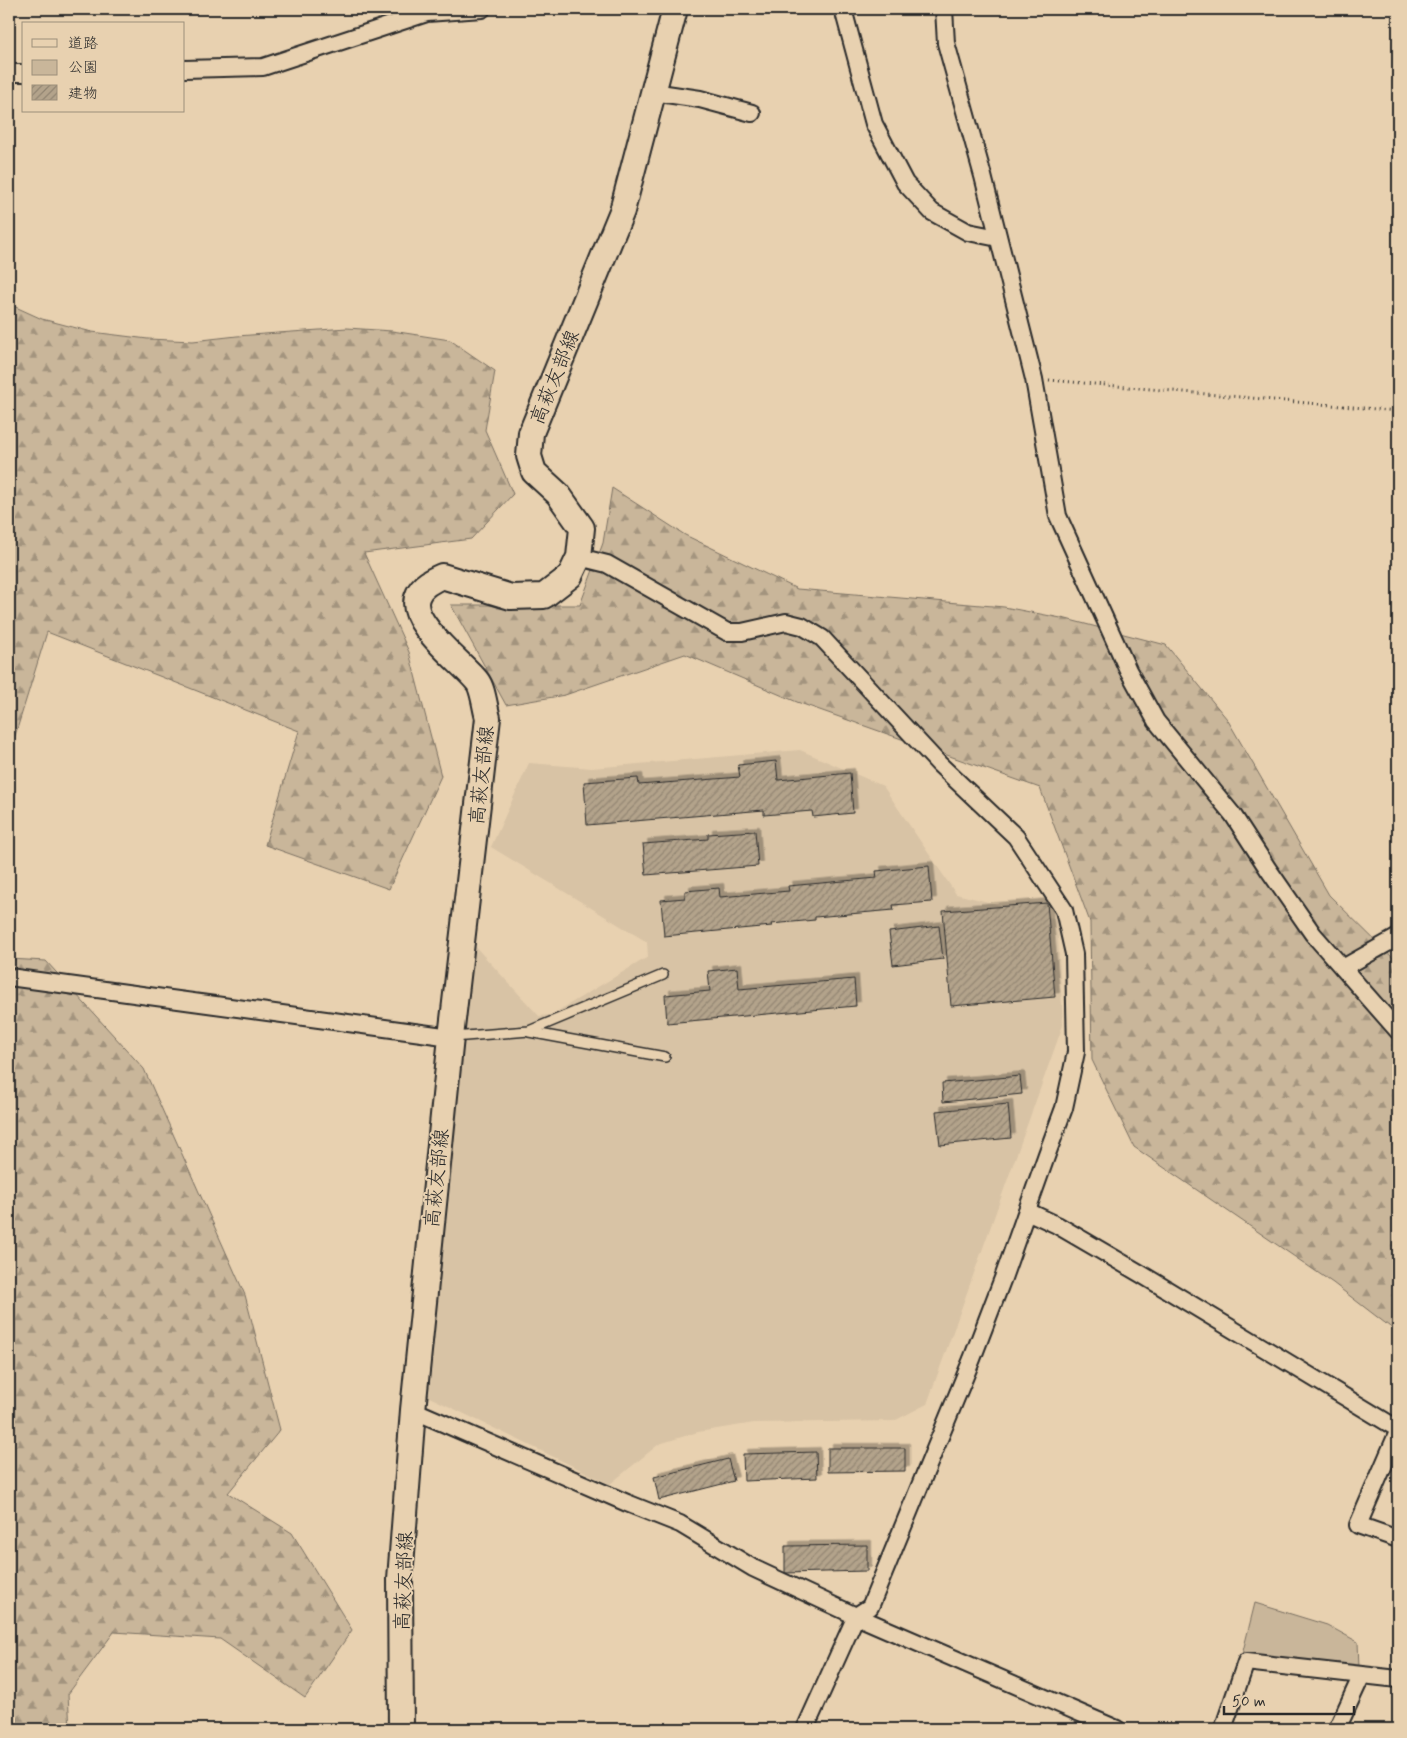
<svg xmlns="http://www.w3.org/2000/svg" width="1407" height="1738" font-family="Mynerve,'Klee One',sans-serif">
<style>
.built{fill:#d8c3a5}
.forest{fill:url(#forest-firs);stroke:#7a7062}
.park{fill:#c9b69a;stroke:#7a7062}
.building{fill:url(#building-hatch);stroke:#2b2b2b;filter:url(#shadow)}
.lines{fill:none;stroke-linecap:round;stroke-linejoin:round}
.lane-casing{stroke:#2b2b2b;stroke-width:12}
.street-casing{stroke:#2b2b2b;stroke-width:20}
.secondary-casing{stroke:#2b2b2b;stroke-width:28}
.path{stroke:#2b2b2b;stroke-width:3;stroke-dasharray:1 4;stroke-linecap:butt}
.lane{stroke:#e8d1b0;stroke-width:9}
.street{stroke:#e8d1b0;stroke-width:16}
.secondary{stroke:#e8d1b0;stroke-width:24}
.labels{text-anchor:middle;stroke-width:4;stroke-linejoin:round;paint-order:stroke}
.street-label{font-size:20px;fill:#2b2b2b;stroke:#e8d1b0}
</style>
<defs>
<pattern id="forest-firs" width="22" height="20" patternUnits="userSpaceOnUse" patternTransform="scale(1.25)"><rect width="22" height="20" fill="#c9b69a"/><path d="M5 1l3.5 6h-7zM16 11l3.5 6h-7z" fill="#a3947e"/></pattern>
<pattern id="building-hatch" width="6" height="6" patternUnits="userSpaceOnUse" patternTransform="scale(1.25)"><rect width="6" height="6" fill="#b3a38b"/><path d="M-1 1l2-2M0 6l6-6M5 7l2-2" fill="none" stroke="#928572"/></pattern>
<filter id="shadow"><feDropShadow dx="4.5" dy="-4.5" stdDeviation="0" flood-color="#0004"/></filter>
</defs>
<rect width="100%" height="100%" fill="#e8d1b0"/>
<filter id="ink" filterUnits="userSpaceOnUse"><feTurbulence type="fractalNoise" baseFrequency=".02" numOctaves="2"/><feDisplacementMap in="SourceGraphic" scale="10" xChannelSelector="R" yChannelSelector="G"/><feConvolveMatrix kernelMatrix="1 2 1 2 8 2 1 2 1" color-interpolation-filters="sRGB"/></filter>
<g filter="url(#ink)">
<!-- built -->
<path class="built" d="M800,750l83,36 73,108 101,25 6,106 -136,379 -33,17 -140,2 -56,9 -39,12 -49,40 -189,-91 39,-463 79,86 12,-1 97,-58 -1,-15 -156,-95 38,-84 63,5z"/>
<!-- forest -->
<g class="forest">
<path d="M9,304l33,15 50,13 56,7 45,2 44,-5 110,-8 45,3 58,9 45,31 -10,59 28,64 -42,45 -107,14 45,99 32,124 -52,113 -124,-44 34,-114 -252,-99 -38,123z"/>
<path d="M612,488l73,47 112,54 207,18 62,12 100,26 61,74 102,176 69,68v370l-65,-50 -199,-136 -42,-87 -2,-138 -50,-134 -243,-86 -112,-48 -120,41 -59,10 -55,-100h129l23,-62z"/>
<path d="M9,959l37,2 98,108 101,226 35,135 -52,63 64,40 60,97 -47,68 -85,-59 -106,-7 -46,62 2,35h-61z"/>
</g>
<!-- park -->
<path class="park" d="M1255,1603l72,22 31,17 1,26 -117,-13z"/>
<!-- building -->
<g class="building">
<path d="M776,761l2,19 72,-7 3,40 -40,4 -1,-6 -48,4v-5l-177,15 -3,-43 54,-4 1,7 101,-8 -2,-12z"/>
<path d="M755,831l3,35 -112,9 -3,-31 65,-5v-5z"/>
<path d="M929,866l3,36 -39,3 1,5 -79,7v3l-44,4 1,2 -108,10 -3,-36 24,-2v-7l34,-3 1,9 69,-6 -1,-5 89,-8 -1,-7z"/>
<path d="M1047,903l8,94 -104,9 -8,-95z"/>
<path d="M939,926l4,33 -50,6 -4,-33z"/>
<path d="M737,968l2,21 115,-10 2,27 -189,17 -2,-28 45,-4 -2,-20z"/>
<path d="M1020,1076l2,18 -79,8 -1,-19z"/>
<path d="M1008,1104l3,34 -71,7 -4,-34z"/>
<path d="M828,1448h77v23l-77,1z"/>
<path d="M816,1452l1,26 -73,3 -1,-27z"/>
<path d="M728,1459l6,22 -75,19 -5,-23z"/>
<path d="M867,1545v26l-82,2v-27z"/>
</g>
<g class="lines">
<!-- lane casing -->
<g class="lane-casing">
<g id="lane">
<path d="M529,1032l136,25"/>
<path d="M453,1037l76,-6 134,-56"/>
</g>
</g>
<!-- street casing -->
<g class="street-casing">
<g id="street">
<path d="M843,9l31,115 31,59 27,29 36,20 30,6"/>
<path d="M944,9l2,34 37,133 51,203 24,137 70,154 28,51 77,94 35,54 45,65 85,97"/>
<path d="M184,69l79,-2 164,-54 55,-4"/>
<path d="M9,73h15"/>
<path d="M653,92l47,7 52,14"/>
<path d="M579,557l28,7 120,68h15l44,-10 16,4 20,12 117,126 77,73 48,73 10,44 2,98 -12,56 -17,46 -44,124 -31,81 -102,248 -14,9 -51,113"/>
<path d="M1343,968l55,-31"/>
<path d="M9,977l442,60"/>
<path d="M1027,1211l30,14 84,49 257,155"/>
<path d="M413,1410l214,93 53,21 73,44 103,48 261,113"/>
<path d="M1398,1432l-40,93 40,14"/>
<path d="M1223,1729l23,-67 152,17"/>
<path d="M1337,1729l25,-54"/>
</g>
</g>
<!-- secondary casing -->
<g class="secondary-casing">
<path id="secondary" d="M401,1729l-1,-150 13,-169 38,-373 37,-319c-3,-10 -5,-30 -11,-37 -15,-19 -72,-60 -59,-86 4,-10 15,-15 24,-19l69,21 33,-1 26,-20 9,-19 3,-29 -24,-34 -24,-22 -5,-16 2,-23 91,-222 53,-202"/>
</g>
<!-- path -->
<path class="path" d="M1049,380l349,31"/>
<!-- lane -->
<use href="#lane" class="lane"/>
<!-- street -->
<use href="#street" class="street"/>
<!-- secondary -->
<use href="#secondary" class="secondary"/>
</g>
</g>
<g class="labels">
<!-- street labels -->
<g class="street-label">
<text transform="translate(554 377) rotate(-68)" y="7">高萩友部線</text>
<text transform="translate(481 775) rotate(-84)" y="7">高萩友部線</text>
<text transform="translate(436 1178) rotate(-84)" y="7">高萩友部線</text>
<text transform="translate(403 1581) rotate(-88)" y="7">高萩友部線</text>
</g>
</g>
<!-- margin -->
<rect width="1407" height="1738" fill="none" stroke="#e8d1b0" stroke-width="30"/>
<rect x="15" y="15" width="1377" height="1708" fill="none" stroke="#2b2b2b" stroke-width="2" filter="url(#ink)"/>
<!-- legend -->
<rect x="22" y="22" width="162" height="90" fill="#e8d1b0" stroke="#9c8f7b"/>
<rect x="32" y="39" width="25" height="8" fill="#e8d1b0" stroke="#9c8f7b"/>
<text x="68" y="48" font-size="15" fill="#2b2b2b">道路</text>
<rect x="32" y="60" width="25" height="15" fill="#c9b69a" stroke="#9c8f7b"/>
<text x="68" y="72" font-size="15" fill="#2b2b2b">公園</text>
<rect x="32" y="85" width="25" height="15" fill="url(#building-hatch)" stroke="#9c8f7b"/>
<text x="68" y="98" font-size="15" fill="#2b2b2b">建物</text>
<!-- scale -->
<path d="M1224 1706v8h130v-8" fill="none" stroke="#2b2b2b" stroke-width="2.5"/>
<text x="1232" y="1706" font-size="15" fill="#2b2b2b" stroke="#e8d1b0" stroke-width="4" paint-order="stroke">50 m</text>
</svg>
